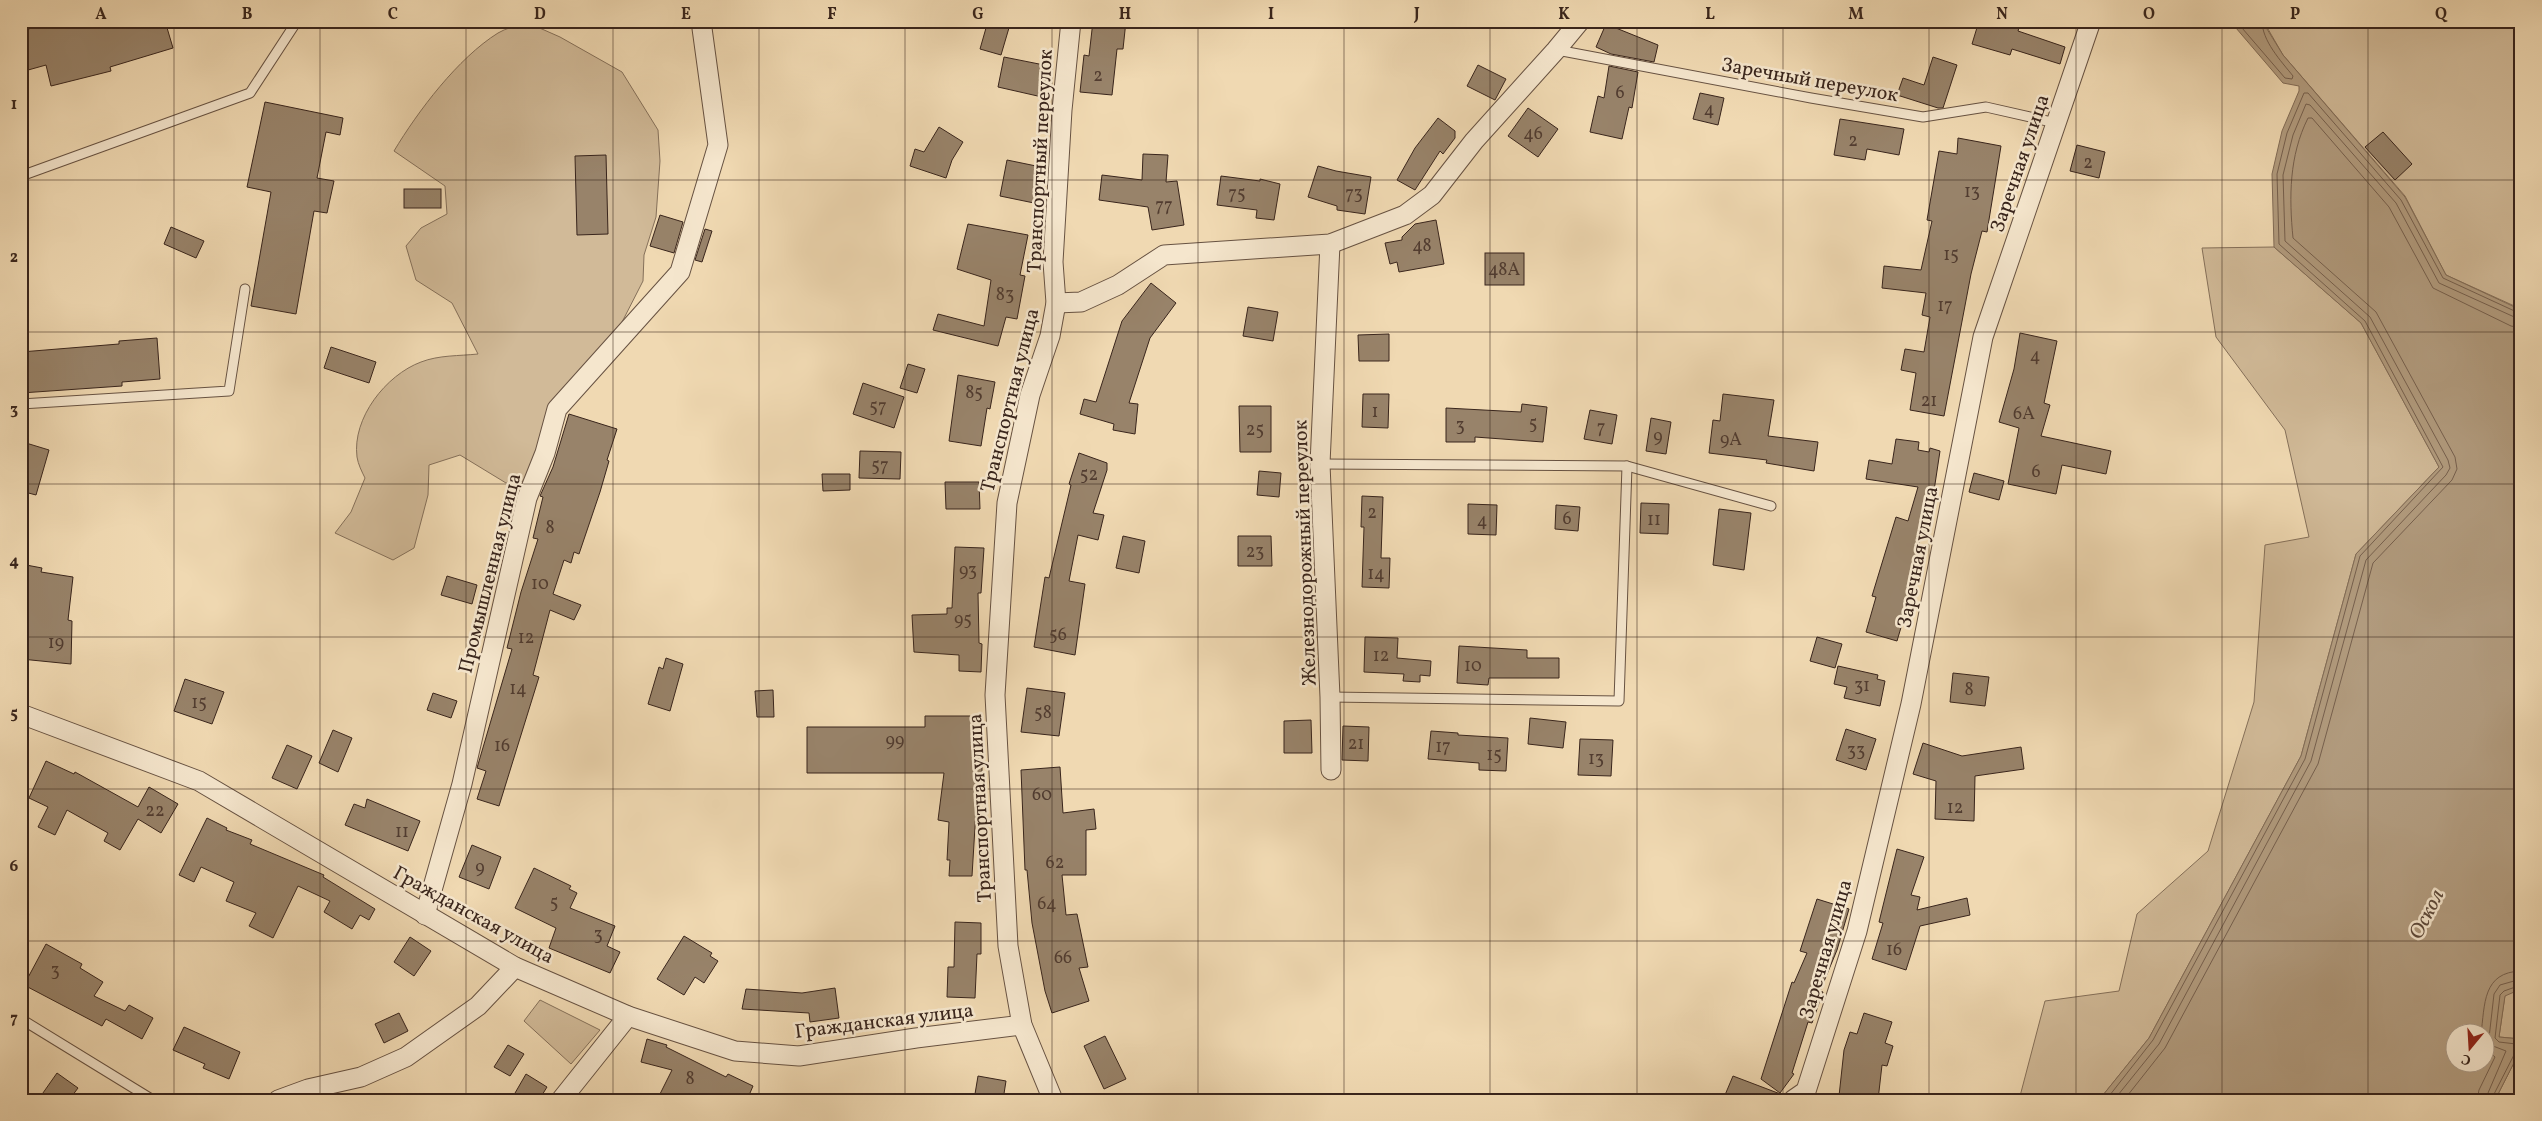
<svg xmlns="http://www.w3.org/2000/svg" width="2542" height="1121" font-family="Vollkorn,serif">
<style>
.green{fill:#d1ba98;stroke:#85705a}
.water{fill:#b29c7f;stroke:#826c57;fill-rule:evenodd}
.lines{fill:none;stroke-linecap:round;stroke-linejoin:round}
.shore{stroke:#76604e;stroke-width:1}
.building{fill:#98836a;stroke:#39251c}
.lane-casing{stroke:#675242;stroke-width:11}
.street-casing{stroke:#675242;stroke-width:21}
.lane{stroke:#f5e6cd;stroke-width:9}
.street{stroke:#f5e6cd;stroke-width:19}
.grid{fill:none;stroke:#39251c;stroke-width:1;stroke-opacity:0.55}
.labels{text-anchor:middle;stroke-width:5;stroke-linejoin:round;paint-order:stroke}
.number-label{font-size:18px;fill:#513c30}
.street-label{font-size:20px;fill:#39251c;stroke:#f5e6cd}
.water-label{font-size:21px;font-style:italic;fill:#5d493a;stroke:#f5e6cd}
.neatline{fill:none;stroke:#39251c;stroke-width:2}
.grid-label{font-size:16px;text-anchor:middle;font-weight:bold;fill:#39251c}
</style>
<rect width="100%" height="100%" fill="#f0d9b2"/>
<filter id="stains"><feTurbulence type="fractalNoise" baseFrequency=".004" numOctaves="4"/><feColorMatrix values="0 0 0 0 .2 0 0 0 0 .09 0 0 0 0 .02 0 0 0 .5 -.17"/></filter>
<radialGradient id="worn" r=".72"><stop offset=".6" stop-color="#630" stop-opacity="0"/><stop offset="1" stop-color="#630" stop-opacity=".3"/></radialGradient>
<!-- green -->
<g class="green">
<path d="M2268,21h253v288l-75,-34 -41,-79 -122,-141 -15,-26z"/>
<path d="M526,22l34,15 62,35 36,58 2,31 -4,56 -12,38 -1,26 -23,45 -82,118 -12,37 -20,2 -46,-28 -31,10 -1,30 -14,53 -21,12 -58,-27 16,-21 14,-34c-3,-6 -7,-14 -8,-21 -5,-39 29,-82 64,-95 18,-7 38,-6 57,-8l-26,-51 -36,-23 -10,-34 15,-18 26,-14 -2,-28 -51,-35c24,-40 64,-93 104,-118 8,-5 19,-7 28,-11z"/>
<path d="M2274,247l87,76 78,144 -83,87 -55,202 -152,282 -50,62h-80l26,-99 74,-10 18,-77 71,-63 46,-149 11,-157 44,-8 -24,-107 -69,-93 -14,-89z"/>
<path d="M2521,989v50l-22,-2 6,-42z"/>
<path d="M540,1000l60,30 -29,34 -47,-43z"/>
<path d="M2521,1049v51h-26z"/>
</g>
<!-- water -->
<path class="water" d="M2230,21h37v8l16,26 122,142 41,78 75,35v679l-16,7 -6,41 22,2v10l-26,51h-396l50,-62 152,-282 55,-202 83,-87 -78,-144 -87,-76 -2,-73 10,-43 17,-40v-5l-16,-3zM2454,1034h30v30h-30z"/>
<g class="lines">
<!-- shore -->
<g class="shore">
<path d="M2236,21l49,57 7,1 1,-3c-12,-15 -31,-35 -31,-55"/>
<path d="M2481,1034c4,-29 1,-62 40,-63"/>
<path d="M2106,1100l47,-60 152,-281 55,-203 83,-89 -78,-146 -86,-77 -2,-70 10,-41 17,-40h4l93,107 42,78 78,36"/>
<path d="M2114,1100l45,-56 152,-283 55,-201 80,-85 4,-7 -2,-8 -78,-143 -85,-76 -2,-66 10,-40 13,-31 4,1 86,98 43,80 82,37"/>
<path d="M2124,1100l41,-52 153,-284 55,-201 79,-83 5,-11 -2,-12 -79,-145 -83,-74c-4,-41 -4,-82 15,-120h4l77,89 44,81 78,38 10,2"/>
<path d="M2477,1100l2,-10 16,-33 -11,-10"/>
<path d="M2485,1100l21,-49 -13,-5 -4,-8 5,-44 6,-9 21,-6"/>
<path d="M2491,1100l27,-53 -2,-3 -17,-2 -4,-4 5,-43 4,-4 17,-6"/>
</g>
</g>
<!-- building -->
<g class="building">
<path d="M59,21h106l8,27 -63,19 1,4 -60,15 -5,-21 -25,7v-41z"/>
<path d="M988,21h23l-10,34 -21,-6z"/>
<path d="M1093,21h33l-3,28h-6l-5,46 -32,-3 4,-37 5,1z"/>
<path d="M1979,21h32l9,3 -2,7 47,16 -5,17 -48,-15 -2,6 -38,-11z"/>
<path d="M1606,24l52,21 -4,17 -43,-8 -15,-7z"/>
<path d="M1004,57l45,9 -7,31 -44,-10z"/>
<path d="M1933,57l24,8 -14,43h-5l-41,-13 6,-17 21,7z"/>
<path d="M1478,65l28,14 -11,21 -28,-14z"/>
<path d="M1609,66l29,6 -6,36 -3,-1 -7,32 -32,-7 8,-36 6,2z"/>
<path d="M1700,93l24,5 -6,27 -25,-6z"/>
<path d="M265,102l78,16 -3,17 -14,-3 -9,46 17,3 -7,32 -13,-2 -18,103 -45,-8 20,-114 -24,-5z"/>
<path d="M1528,108l30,21 -20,28 -30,-21z"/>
<path d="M1438,118l17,13v7l-12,16 -3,-3 -25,39 -18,-10 18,-32z"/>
<path d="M1840,119l64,10 -5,26 -32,-6 -2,11 -31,-5z"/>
<path d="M939,127l24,15 -11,18 -6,18 -36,-12 5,-17 9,3z"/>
<path d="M2383,132l29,32 -17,16 -30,-33z"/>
<path d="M1958,138l43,8 -14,86 -5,-1 -11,43 -27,142 -34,-6 6,-37 -15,-3 4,-21 19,3 6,-35 -8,-2 4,-22 -44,-5 2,-22 37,4 11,-49 -5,-1 12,-69 18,3z"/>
<path d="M2077,145l28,7 -6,26 -29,-7z"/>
<path d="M1143,154l25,1 -2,27 11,-1 7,44 -32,5 -4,-23 -49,-7 3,-25 40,5z"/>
<path d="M606,155l2,79 -31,1 -2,-79z"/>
<path d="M1007,160l34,7 -7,36 -34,-7z"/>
<path d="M1318,166l18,5 35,6 -6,37 -28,-4v-4l-29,-9z"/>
<path d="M1221,176l39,5v-2l20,5 -6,36 -18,-2 1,-8 -40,-5z"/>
<rect x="404" y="189" width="37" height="19"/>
<path d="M660,215l23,7 -9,31 -24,-7z"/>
<path d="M1436,220l8,44 -45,8 -2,-10 -7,2 -5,-21 17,-3v-3l13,-13z"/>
<path d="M968,224l60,11 -8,40 5,1 -8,43 -11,-2 -8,29 -65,-16 5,-16 46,12 7,-46 -34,-11z"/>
<path d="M171,227l33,14 -8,17 -32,-14z"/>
<path d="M705,229l7,2 -10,31 -7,-2z"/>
<rect x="1485" y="253" width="39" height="32"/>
<path d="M1151,283l25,20 -26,35 -21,65 9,1 -3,30 -22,-4 1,-6 -34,-10 4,-15 12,3 26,-81z"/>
<path d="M1248,307l30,5 -5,29 -30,-5z"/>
<path d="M2020,333l37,8 -13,62 6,2 -9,31 70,15 -5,23 -44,-9 -6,29 -48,-10 11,-56 -20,-6 15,-53z"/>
<path d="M1389,334v27h-30l-1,-26z"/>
<path d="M157,338l3,41 -38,3v4l-101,7v-41l98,-8v-3z"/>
<path d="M331,347l45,15 -7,21 -45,-15z"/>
<path d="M908,364l17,5 -8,24 -17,-5z"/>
<path d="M958,375l37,7 -5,27 -3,-1 -6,38 -32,-5z"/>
<path d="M863,383l41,14 -10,31 -41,-14z"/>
<path d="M1363,394h26l-1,34 -26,-1z"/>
<path d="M1723,394l51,6 -6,36 50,6 -4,29 -48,-8 1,-3 -58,-7 4,-33 7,1z"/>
<path d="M1522,404l25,3 -4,35 -68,-5v5h-29v-34l75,4z"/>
<path d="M1239,406h32v46h-31z"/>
<path d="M1590,410l27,5 -5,29 -28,-5z"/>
<path d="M569,414l48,15 -10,31 2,1 -9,31 -21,62 -5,-2 -3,11 -7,-3 -11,34 28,11 -7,15 -24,-10 -17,65 6,2 -40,129 -22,-7 9,-28 -9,-3 35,-119 -5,-1 14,-56 17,-53 -5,-1 10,-41 -3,-1 13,-29z"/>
<path d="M1651,418l20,4 -5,32 -20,-3z"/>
<path d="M1896,439l23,3 -1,8 11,2 1,-4 10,3 -8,53 2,1 -5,17h3l-5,17 -6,-2 -11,41 5,2 -18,61 -31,-9 10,-35 -4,-1 24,-79 12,4 10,-34 -52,-8 3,-19 23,4z"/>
<path d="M26,443l23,7 -13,45 -15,-4v-34z"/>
<path d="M860,451l41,1 -1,27 -41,-1z"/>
<path d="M1079,453l28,10v7l-14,43 11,2 -6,25 -20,-5 -9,46 16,3 -10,71 -41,-8 11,-70 4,1 22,-93 -2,-1z"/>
<path d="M1259,471l22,2 -2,24 -22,-2z"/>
<path d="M1974,473l30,8 -5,19 -30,-8z"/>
<path d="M822,474h28v16l-27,1z"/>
<path d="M945,482h34l1,27h-34z"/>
<path d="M1362,496l21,1 -2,61h9l-1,30 -27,-1 2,-60h-3z"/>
<path d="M1641,503l28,1 -1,30 -28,-1z"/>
<path d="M1468,504l29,1 -1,30 -28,-1z"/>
<path d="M1556,505l24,2 -2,24 -23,-2z"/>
<path d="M1719,509l32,4 -7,57 -31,-5z"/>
<path d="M1123,536l22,5 -6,32 -23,-5z"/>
<path d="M1238,536h33l1,30h-34z"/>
<path d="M955,547l29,1 -3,45h-3l1,50 3,1 -1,28 -22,-1v-16l-45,-3 -2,-37 35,-1v-6h5z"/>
<path d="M21,564l21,4 -1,4 32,5 -5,43 4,1 -1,43 -50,-5z"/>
<path d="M447,576l30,9 -5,19 -31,-9z"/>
<path d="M1365,637l33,1 -1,20 34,3 -1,15 -10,-1v7l-17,-1 1,-7 -40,-2z"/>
<path d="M1817,637l25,7 -7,24 -25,-7z"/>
<path d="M1459,646l68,4v8h32v20h-70l-1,7 -31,-2z"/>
<path d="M666,658l17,6 -13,47 -22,-7 11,-37 4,2z"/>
<path d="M1838,666l40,9 -1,4 8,2 -5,25 -36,-8 3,-11 -13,-3z"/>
<path d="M1953,673l36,4 -4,29 -35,-4z"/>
<path d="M185,679l39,13 -12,32 -38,-13z"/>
<path d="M1027,688l38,5 -6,43 -38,-4z"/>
<path d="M773,690l1,27h-17l-2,-26z"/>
<path d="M433,693l24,8 -6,17 -24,-8z"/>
<path d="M925,716h57v64l-2,14h-3l-5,82h-23l1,-16h-3l2,-38 -11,-2 6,-47h-137v-46h118z"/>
<path d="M1530,718l36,4 -3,26 -35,-4z"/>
<path d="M1311,720l1,33h-28v-32z"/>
<path d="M1343,726l26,1 -1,34 -26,-1z"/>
<path d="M1846,729l30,10 -10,31 -30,-10z"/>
<path d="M333,730l19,8 -14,34 -19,-9z"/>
<path d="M1431,731l27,2v2l50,3 -2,33 -27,-1v-7l-51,-4z"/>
<path d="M1580,739l33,1 -2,36 -33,-1z"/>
<path d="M1923,743l39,13 59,-9 3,22 -49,7 -1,45 -39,-2 1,-38 -23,-7z"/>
<path d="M287,745l25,11 -15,33 -25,-11z"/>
<path d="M46,761l28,13 1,-2 63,35 11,-20 29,17 -17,29 -23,-14 -18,31 -16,-9 4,-8 -41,-23 -12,25 -17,-8 10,-20 -19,-9z"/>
<path d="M1060,767l3,46 31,-4 2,20 -10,1v45h-24l4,40 11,-1 11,53 -9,1 10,33 -37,12 -7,-22 -13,-68 -5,-53h-2l-4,-100z"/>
<path d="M367,799l53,22 -12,30 -63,-26 9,-21 11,4z"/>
<path d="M207,818l20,10 -1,2 26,10 -2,4 74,31 -1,2 52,32 -6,11 -9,-5 -8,14 -28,-17 6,-11 -32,-15 -25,52 -24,-12 7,-13 -30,-12 8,-19 -33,-15 -7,15 -15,-7z"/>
<path d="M472,845l29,12 -12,32 -30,-12z"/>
<path d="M1897,849l27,8 -13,38 9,2 -3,13 50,-12 3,17 -50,11 -14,44 -34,-11 11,-36 -4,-1z"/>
<path d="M534,868l37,18 -2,3 8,4 -7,15 45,18 -8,20 13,6 -10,21 -61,-25 7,-20 -41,-20z"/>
<path d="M1817,899l32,10 -12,41 -17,41 3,1 -11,31 -4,-1 -16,51 2,1 -14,19 -19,-14 31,-97 2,1 13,-30 -7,-2z"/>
<path d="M955,922l26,1v31h-4l-2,44 -28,-1 1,-30h6z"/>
<path d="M684,936l28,17 -2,3 8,5 -14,22 -9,-6 -11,18 -27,-16z"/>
<path d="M410,937l21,14 -17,25 -20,-14z"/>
<path d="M46,944l36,20 -2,4 23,14 -9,14 31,15 4,-6 24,13 -11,21 -36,-20 -4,7 -78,-41z"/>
<path d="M835,988l4,30 -29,4 -1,-9 -67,-4 4,-20 56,4z"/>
<path d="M399,1013l9,18 -24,12 -9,-19z"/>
<path d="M1864,1013l28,9 -7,21 8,3 -6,20 -5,-1 -4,35 -39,-4 5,-46 6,-18 7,2z"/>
<path d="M184,1027l56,25 -11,27 -26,-11 2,-4 -32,-14z"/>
<path d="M1105,1036l21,43 -22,10 -20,-43z"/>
<path d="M647,1039l20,6 -1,2 60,30 2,-3 25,12 -6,14h-90l15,-30 -31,-8z"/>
<path d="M508,1045l16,9 -14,22 -16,-9z"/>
<path d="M57,1073l21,15 -9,12h-31z"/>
<path d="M526,1074l21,13 -8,13h-28z"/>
<path d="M978,1076l28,5 -3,19h-29z"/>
<path d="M1733,1076l50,19 -1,5h-44l-13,-5z"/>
</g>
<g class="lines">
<!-- lane casing -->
<g class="lane-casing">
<g id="lane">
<path d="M1557,50l254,48 112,19 63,-10 70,16"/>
<path d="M21,176l229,-83 47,-72"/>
<path d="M21,404l208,-13 16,-102"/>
<path d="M1320,464l307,2 144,40"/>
<path d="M1330,697l289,4 8,-235"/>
<path d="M21,1019l132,81"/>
</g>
</g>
<!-- street casing -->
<g class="street-casing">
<g id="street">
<path d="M1330,244l-10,220 10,233 1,73"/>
<path d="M1056,303l25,-1 37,-17 46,-30 166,-11 75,-29 27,-20 42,-54 82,-91 24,-29"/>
<path d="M21,714l178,67 316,186 113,49 107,35 64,5 117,-18 106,-13"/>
<path d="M425,915l37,-131 65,-286 18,-45 12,-44 123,-137 38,-127 -17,-124"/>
<path d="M278,1100l30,-11 53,-12 45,-20 72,-51 37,-39"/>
<path d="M561,1100l67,-84"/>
<path d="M1053,1100l-31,-75 -14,-79 -13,-251 12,-192 23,-108 20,-59 6,-33 -3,-41 9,-152 9,-89"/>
<path d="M1793,1100l13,-9 51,-160 54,-227 72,-367 108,-316"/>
</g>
</g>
<!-- lane -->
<use href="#lane" class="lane"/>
<!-- street -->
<use href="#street" class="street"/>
</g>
<!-- grid -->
<path class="grid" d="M174,21v1079M320,21v1079M466,21v1079M613,21v1079M759,21v1079M905,21v1079M1052,21v1079M1198,21v1079M1344,21v1079M1490,21v1079M1637,21v1079M1783,21v1079M1929,21v1079M2076,21v1079M2222,21v1079M2368,21v1079M21,180h2500M21,332h2500M21,484h2500M21,637h2500M21,789h2500M21,941h2500"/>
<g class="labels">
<!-- number labels -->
<g class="number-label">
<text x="1098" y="81">2</text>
<text x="1620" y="98">6</text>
<text x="1709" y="115">4</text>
<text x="1533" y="139">46</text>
<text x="1853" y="146">2</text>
<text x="2088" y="168">2</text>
<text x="1972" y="197">13</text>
<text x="1237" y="199">75</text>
<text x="1354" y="199">73</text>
<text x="1164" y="211">77</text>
<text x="1422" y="251">48</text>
<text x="1951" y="260">15</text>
<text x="1504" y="275">48А</text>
<text x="1005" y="300">83</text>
<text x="1945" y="311">17</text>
<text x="2035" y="361">4</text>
<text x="974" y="398">85</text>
<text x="1929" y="406">21</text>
<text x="878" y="412">57</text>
<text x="1375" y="417">1</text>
<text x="2024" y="419">6А</text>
<text x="1533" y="429">5</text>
<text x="1460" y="431">3</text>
<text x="1601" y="433">7</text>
<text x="1255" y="435">25</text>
<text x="1658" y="442">9</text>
<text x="1731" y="445">9А</text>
<text x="880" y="471">57</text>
<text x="2036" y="477">6</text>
<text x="1089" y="480">52</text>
<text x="1372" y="518">2</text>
<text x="1567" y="524">6</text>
<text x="1654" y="525">11</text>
<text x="1482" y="526">4</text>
<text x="550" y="533">8</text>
<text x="1255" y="557">23</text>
<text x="968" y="576">93</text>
<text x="1376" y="579">14</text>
<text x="540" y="589">10</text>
<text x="963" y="625">95</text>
<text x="1058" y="640">56</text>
<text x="526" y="643">12</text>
<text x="56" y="648">19</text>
<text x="1381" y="661">12</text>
<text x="1473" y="671">10</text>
<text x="1862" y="691">31</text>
<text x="518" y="694">14</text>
<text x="1969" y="695">8</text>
<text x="199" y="708">15</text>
<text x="1043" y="718">58</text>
<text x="895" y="746">99</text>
<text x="1356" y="749">21</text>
<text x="502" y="751">16</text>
<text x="1443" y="752">17</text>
<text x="1856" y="756">33</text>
<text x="1494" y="760">15</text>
<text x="1596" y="764">13</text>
<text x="1042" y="800">60</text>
<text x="1955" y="813">12</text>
<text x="155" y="816">22</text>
<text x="402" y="837">11</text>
<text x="1055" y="868">62</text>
<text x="480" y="873">9</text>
<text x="554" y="908">5</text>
<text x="1047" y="909">64</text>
<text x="598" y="940">3</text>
<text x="1894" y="955">16</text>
<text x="1063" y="963">66</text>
<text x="55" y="976">3</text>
<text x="690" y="1084">8</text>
</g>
<!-- street labels -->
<g class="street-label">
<text transform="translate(1810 79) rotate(10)" y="7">Заречный переулок</text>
<text transform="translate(1039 161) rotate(-87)" y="7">Транспортный переулок</text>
<text transform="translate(2019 163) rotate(-71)" y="7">Заречная улица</text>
<text transform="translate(1009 400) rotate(-76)" y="7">Транспортная улица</text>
<text transform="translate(1304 553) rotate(-92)" y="7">Железнодорожный переулок</text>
<text transform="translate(1917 557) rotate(-79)" y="7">Заречная улица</text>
<text transform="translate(489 573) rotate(-76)" y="7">Промышленная улица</text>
<text transform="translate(979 808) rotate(-93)" y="7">Транспортная улица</text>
<text transform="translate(474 914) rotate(29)" y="7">Гражданская улица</text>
<text transform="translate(1825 949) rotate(-74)" y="7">Заречная улица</text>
<text transform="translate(884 1020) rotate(-7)" y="7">Гражданская улица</text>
</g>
<!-- water labels -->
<g class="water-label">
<text transform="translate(2426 914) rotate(-63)" y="7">Оскол</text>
</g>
</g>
<!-- margin -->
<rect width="2542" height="1121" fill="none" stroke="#f0d9b2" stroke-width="55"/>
<!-- north arrow -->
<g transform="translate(2470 1048) rotate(198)"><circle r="24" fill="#f5e6cd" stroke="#aa9986"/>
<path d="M0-4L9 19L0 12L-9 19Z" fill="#8f2418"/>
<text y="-8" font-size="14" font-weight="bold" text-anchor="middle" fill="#39251c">С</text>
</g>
<rect x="28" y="28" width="2486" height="1066" class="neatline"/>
<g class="grid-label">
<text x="101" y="19">A</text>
<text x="247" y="19">B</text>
<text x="393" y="19">C</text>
<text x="540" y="19">D</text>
<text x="686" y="19">E</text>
<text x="832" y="19">F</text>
<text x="978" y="19">G</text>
<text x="1125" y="19">H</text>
<text x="1271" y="19">I</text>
<text x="1417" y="19">J</text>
<text x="1564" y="19">K</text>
<text x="1710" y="19">L</text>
<text x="1856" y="19">M</text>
<text x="2002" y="19">N</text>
<text x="2149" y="19">O</text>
<text x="2295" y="19">P</text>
<text x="2441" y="19">Q</text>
<text x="14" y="109">1</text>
<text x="14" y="262">2</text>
<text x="14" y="414">3</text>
<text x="14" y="566">4</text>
<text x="14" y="718">5</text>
<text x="14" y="871">6</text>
<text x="14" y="1023">7</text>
</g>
<rect width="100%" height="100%" filter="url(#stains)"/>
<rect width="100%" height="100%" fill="url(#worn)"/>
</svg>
